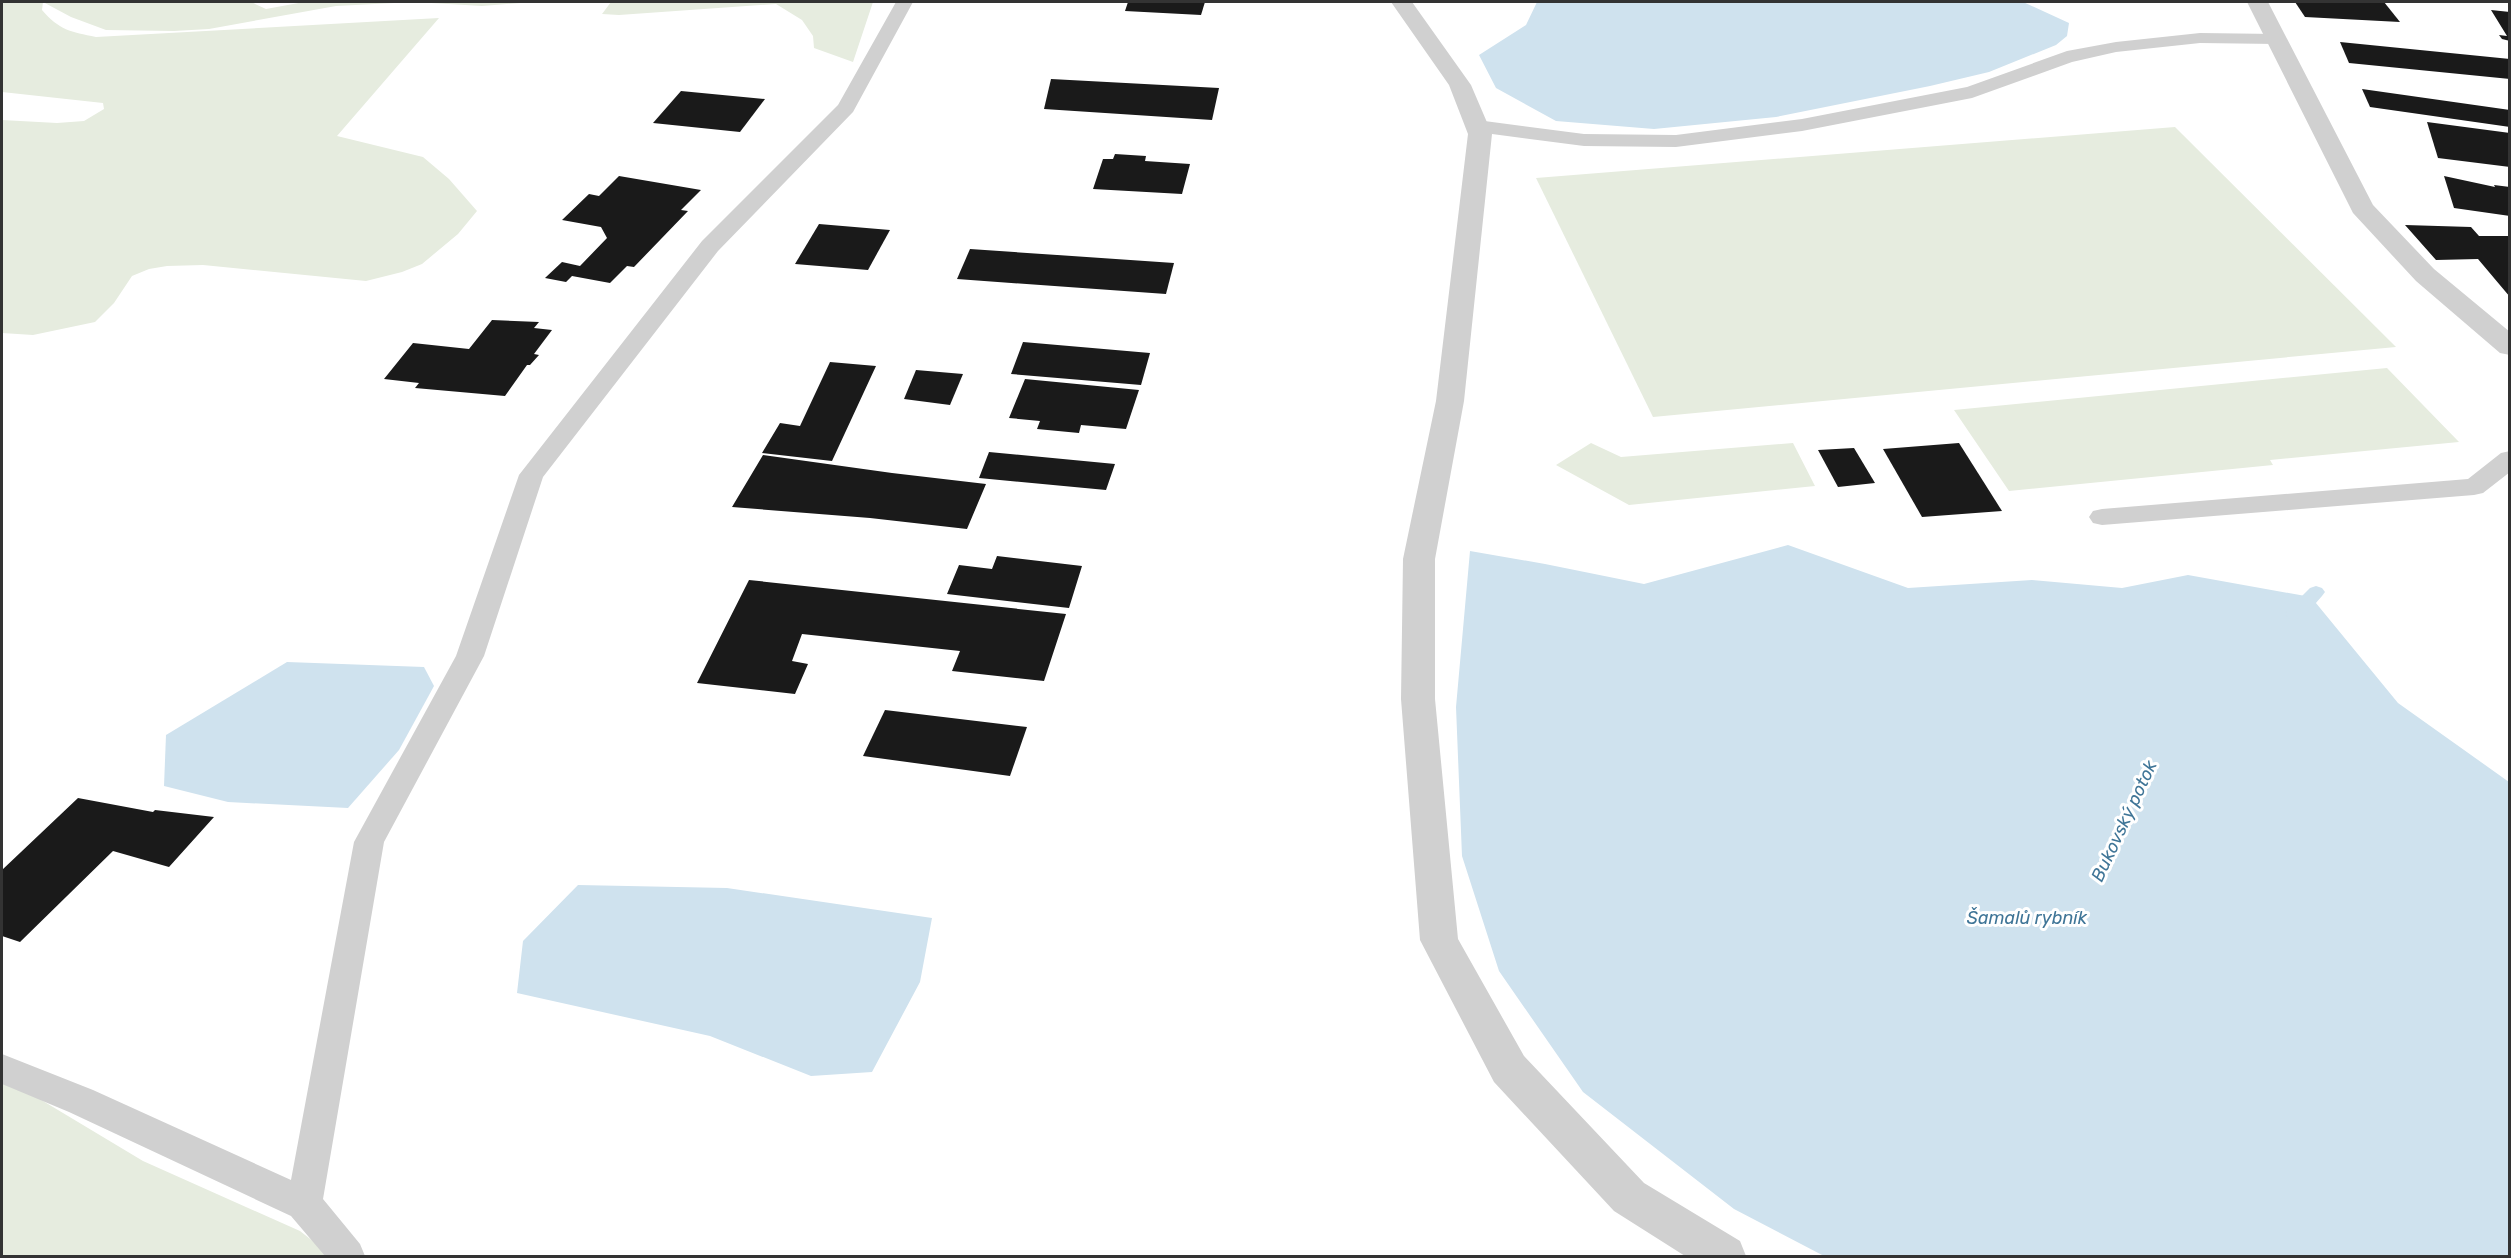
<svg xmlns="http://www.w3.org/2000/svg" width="2511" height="1258" font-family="Rubik,sans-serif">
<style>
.green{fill:#e6ecdf}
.water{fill:#cfe2ee}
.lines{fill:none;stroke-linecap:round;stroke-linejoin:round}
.stream{fill:#cfe2ee;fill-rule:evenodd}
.building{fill:#1a1a1a}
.service{fill:#d0d0d0;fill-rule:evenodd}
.minor{fill:#d0d0d0;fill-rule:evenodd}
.labels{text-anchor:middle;stroke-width:6;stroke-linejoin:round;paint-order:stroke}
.water-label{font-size:18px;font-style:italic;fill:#3f7597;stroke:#fff}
</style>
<rect width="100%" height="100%" fill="#fff"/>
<!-- green -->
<g class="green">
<path d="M2,2h249l15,7 38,-7h230l-52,4 -68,-4 -78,4 -127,23 -35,2 -68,-1 -35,-13 -28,-15 -1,8c17,20 29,22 54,27l343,-19 -102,118 86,21 26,22 28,32 -19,23 -36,30 -20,8 -36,9 -163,-16 -36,1 -18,3 -17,7 -18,27 -19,19 -62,13 -31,-2v-213l55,3 27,-2 20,-12 -1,-6 -101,-11z"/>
<path d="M574,2h299l-20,60 -39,-14 -1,-12 -11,-16 -26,-16 -157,11 -17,-1 9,-12z"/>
<path d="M2175,127l221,220 -743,70 -117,-239z"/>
<path d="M2387,368l72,74 -189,18 3,5 -264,26 -55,-81z"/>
<path d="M1591,443l30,14 172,-14 22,43 -186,19 -73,-40z"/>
<path d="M2,1079l21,10 120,72 157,70 32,25h-330z"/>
</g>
<!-- water -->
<g class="water">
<path d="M1537,2h486l46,21 -2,13 -11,9 -67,27 -59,14 -154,31 -122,12 -98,-8 -60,-33 -17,-33 47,-30z"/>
<path d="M1788,545l120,43 124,-8 90,8 66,-13 123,22 87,106 111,79v474h-685l-90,-47 -151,-117 -84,-121 -37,-115 -6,-149 14,-156 75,13 99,20z"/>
<path d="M287,662l137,5 10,19 -35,64 -51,58 -120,-6 -64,-16 2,-51z"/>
<path d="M578,885l149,3 205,30 -12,64 -48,90 -61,4 -101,-40 -193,-43 6,-52z"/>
</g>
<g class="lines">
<!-- stream -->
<path class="stream" d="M2316,586l6,2 3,4 -3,4c-9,10 -20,27 -34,22l-3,-4 3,-4 22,-22z"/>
</g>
<!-- building -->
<g class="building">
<path d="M1128,2h77l-4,13 -76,-4z"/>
<path d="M2295,2h89l16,20 -95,-5z"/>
<path d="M2491,10l19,2v29l-8,-2 -3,-4 8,1z"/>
<path d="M2340,42l170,17v20l-161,-16z"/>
<path d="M1051,79l168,9 -7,32 -168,-11z"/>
<path d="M2362,89l148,21v17l-140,-20z"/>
<path d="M681,91l84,8 -25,33 -87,-9z"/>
<path d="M2427,122l83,11v34l-72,-9z"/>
<path d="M1115,154l31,2 -1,5 45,3 -8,30 -89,-5 10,-30h10z"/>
<path d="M619,176l82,14 -20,20 7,1 -54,56 -7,-1 -17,17 -38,-7 -6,6 -21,-4 17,-16 18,4 27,-28 -6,-11 -39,-7 27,-26 10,2z"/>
<path d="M2444,176l51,11 -1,-2 16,2v29l-56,-8z"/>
<path d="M819,224l71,6 -22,40 -73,-6z"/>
<path d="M2405,225l66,2 8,9h31v61l-32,-38 -42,1z"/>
<path d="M970,249l204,14 -8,31 -209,-15z"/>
<path d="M492,320l47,2 -5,6 18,2 -18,24 5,1 -9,10h-3l-22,31 -90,-8 4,-5 -35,-4 29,-36 56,6z"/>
<path d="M1023,342l127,11 -9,32 -130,-11z"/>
<path d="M830,362l46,4 -44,95 -70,-8 18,-30 20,3z"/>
<path d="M916,370l47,4 -13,31 -46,-6z"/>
<path d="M1025,379l114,11 -13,39 -45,-4 -2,8 -42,-4 3,-8 -31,-3z"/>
<path d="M1959,443l43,68 -80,6 -39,-68z"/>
<path d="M1854,448l21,35 -37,4 -20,-37z"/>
<path d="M989,452l126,12 -9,26 -127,-12z"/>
<path d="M763,455l129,18 94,11 -19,45 -97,-11 -138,-11z"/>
<path d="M997,556l85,10 -13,42 -122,-14 12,-29 33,4z"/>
<path d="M749,580l317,34 -22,67 -92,-10 8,-20 -158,-17 -10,27 16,3 -13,30 -98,-11z"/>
<path d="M885,710l142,17 -17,49 -147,-20z"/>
<path d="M78,798l75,14 2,-2 59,7 -45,50 -56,-16 -93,91 -18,-6v-66z"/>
</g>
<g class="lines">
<!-- service -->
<g class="service">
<path d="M896,2h17l-60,110 -135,139 -175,226 -59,179 -100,186 -61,357 37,45 5,12h-40l-34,-40 -222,-104 -67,-28v-30l91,36 198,90 63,-338 102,-186 63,-181 183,-234 136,-136z"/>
<path d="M2200,33l76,1 6,1 3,4 -3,4 -6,1 -76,-1 -84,9 -44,10 -100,36 -170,33 -126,16 -92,-1 -107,-14 -7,-2 -3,-4 3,-4 7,-2 107,14 92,1 126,-16 165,-32 100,-36 49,-9z"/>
<path d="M2510,451v21l-27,21 -9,2 -372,30 -9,-2 -4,-6 4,-6 9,-2 366,-30 33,-26z"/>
</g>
<!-- minor -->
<g class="minor">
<path d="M1391,2h21l59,83 21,49 -28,267 -29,158v140l23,240 66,117 120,127 96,58 6,15h-61l-71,-45 -120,-129 -74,-142 -19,-241 2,-140 33,-158 32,-267 -19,-49z"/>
<path d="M2247,2h21l105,203 61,64 76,63v23l-10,-2 -84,-72 -63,-68z"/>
</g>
</g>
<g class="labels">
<!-- water labels -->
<g class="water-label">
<text transform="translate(2124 821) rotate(-65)" y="6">Bukovský potok</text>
<text x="2027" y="924">Šamalů rybník</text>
</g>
</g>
<!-- border -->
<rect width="2511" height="1258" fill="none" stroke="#333333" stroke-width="6"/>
</svg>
